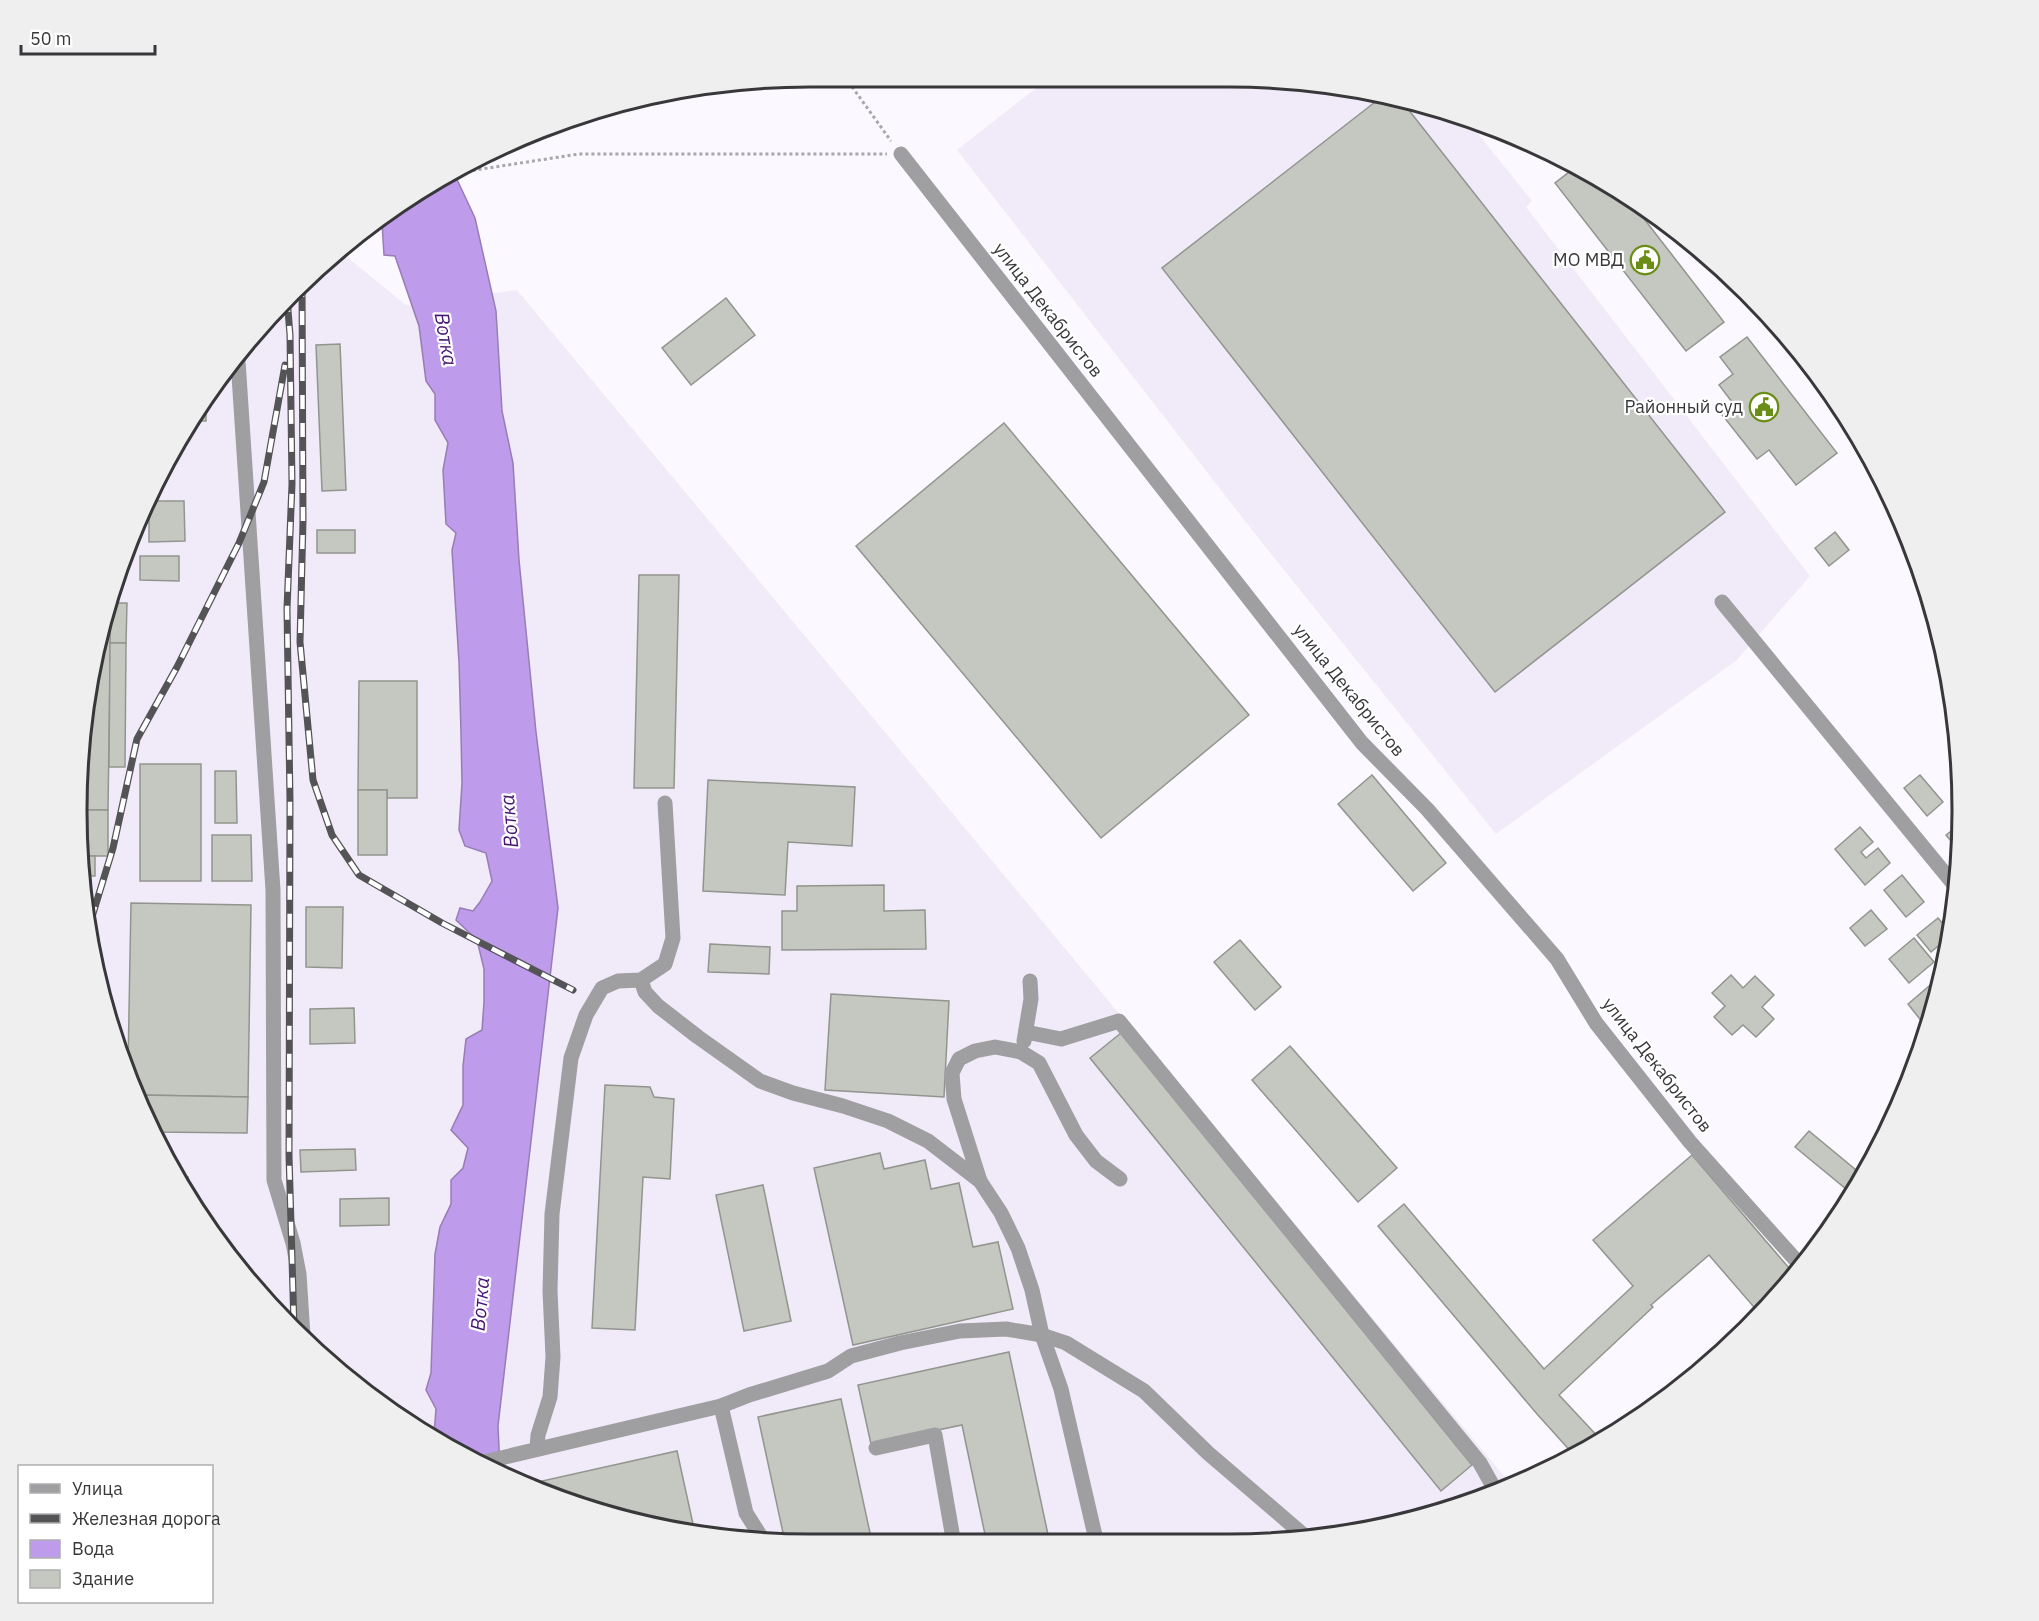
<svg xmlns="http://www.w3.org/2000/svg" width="2039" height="1621" font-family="'IBM Plex Sans',sans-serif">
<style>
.built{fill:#f1ebf9}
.water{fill:#bf9beb;stroke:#967db6;stroke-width:1.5}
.building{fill:#c5c7c1;stroke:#92958f;stroke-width:1.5}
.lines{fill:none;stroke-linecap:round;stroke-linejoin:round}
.path{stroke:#a8a6ab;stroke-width:3;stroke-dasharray:3 3;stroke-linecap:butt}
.minor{stroke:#9f9ea1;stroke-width:15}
.rail-casing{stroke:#545356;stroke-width:7}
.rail{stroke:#fff;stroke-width:4.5;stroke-dasharray:14;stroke-linecap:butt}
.labels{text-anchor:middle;stroke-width:4.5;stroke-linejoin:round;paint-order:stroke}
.poi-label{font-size:18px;fill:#38373a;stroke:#fff;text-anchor:end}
.street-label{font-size:18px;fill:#38373a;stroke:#fff}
.water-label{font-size:20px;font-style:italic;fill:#481572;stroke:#fff}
.rim{fill:none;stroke:#38373a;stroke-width:3}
</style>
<rect width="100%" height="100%" fill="#fbf9ff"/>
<!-- built -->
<g class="built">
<path d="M1050,77l226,1 187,37 69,86 -6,6 284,369 -73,84 -241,174 -244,-304 -295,-380z"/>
<path d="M342,253l64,52 111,-15 992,1192 -90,37 -142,24 -467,1 -142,-14 -139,-42 -165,-95 -106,-99 -83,-117 -74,-177 -24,-190 25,-190 73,-177 117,-152z"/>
</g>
<!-- water -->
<path class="water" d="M453,171l22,47 21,93 6,100 11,52 6,97 17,172 22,176 -60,518 2,45 -66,-37 2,-25 -10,-19 5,-17 4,-119 5,-27 11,-23v-24l12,-12 5,-20 -17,-18 12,-25v-39l3,-27 16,-9 2,-28v-33l-7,-29 -21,-20 4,-12 13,3 7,-9 12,-21 -6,-28 -21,-7 -6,-16 3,-47 -1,-50 -2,-71 -7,-112 4,-17 -10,-9 -3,-54 5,-27 -13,-23v-26l-9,-13 -7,-55 -24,-70 -11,-1 -2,-33 62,-47z"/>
<!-- building -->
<g class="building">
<path d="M1379,99l25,5 321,408 -230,180 -333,-424z"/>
<path d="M1577,166l18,9 33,23 96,124 -38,29 -131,-168z"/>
<path d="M726,298l29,37 -64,50 -29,-37z"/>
<path d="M1747,337l90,116 -41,32 -27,-35 -12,9 -37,-47 12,-10 -13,-17 14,-11 -13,-17z"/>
<path d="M340,344l6,146 -24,1 -6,-146z"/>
<path d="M206,403v18h-14z"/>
<path d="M1004,423l245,292 -148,123 -245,-292z"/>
<path d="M151,501h33l1,40 -36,1v-35z"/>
<rect x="317" y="530" width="38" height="23"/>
<path d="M1835,532l14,18 -20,16 -14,-18z"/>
<path d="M140,556h39v25l-39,-1z"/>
<path d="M639,575h40l-5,213h-40z"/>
<path d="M109,603h2l-3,207h-25v46l-6,-46 25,-190z"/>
<path d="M111,603h16l-1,40h-16z"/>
<path d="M110,643h16l-1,124h-16z"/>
<path d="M359,681h58v117h-30v-8h-29z"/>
<rect x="140" y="764" width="61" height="117"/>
<path d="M215,771h21l1,52h-22z"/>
<path d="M1372,775l74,88 -33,28 -75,-87z"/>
<path d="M1920,775l23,27 -16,14 -23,-28z"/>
<path d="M708,780l147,7 -3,59 -64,-4 -3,53 -82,-4z"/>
<rect x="358" y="790" width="29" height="65"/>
<rect x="83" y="810" width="25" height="46"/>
<path d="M1960,824l1,29 -15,-18z"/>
<path d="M1860,827l13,15 -12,10 5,6 12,-10 12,15 -25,22 -30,-36z"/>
<path d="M212,835h39l1,46h-40z"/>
<path d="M83,856h12v20h-10z"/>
<path d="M1902,875l22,27 -18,15 -22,-27z"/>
<path d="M884,885v26l41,-1 1,39 -144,1v-39h15v-25z"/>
<path d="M131,903l120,2 -3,192 -107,-2 -13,-29z"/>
<path d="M306,907h37l-1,61 -36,-1z"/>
<path d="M1871,910l16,19 -22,17 -15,-18z"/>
<path d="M1938,918l11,13 -1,7 -17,14 -14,-17z"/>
<path d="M1914,938l20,24 -25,21 -20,-24z"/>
<path d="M1240,940l41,47 -26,23 -41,-48z"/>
<path d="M710,944l60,3 -1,27 -61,-2z"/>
<path d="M1731,975l12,13 12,-12 19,19 -12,12 12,12 -18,18 -13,-12 -11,10 -18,-18 11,-11 -13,-13z"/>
<path d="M1941,976l-4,25 -10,27 -19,-24z"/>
<path d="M831,994l118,7 -5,96 -119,-7z"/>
<path d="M354,1008l1,35 -45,1v-35z"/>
<path d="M1121,1033l351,432 -31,26 -351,-433z"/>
<path d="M1290,1046l107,122 -39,34 -106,-122z"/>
<path d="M605,1085l45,2 4,10 20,2 -4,80 -27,-2 -8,153 -43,-2z"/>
<path d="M141,1095l107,2 -1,36 -91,-1z"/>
<path d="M1809,1131l53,44 -11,18 -56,-46z"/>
<path d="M355,1149l1,21 -55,2 -1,-22z"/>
<path d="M880,1153l4,16 41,-9 6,29 28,-6 14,64 25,-5 15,67 -160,36 -39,-177z"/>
<path d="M1692,1155l103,120 -36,38 -50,-58 -58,50 2,2 -94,88 43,46 -28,14 -37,-41 -159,-188 26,-22 140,165 89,-83 -40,-46z"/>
<path d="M188,1177l5,26 -17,-24z"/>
<path d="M763,1185l28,136 -47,10 -28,-136z"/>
<path d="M389,1198v27l-49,1v-27z"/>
<path d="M1009,1352l41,192h-63l-25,-119 -91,19 -13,-59z"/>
<path d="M841,1399l31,143 -9,2h-53l-25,-2 -27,-125z"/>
<path d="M677,1451l18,82 -27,-3 -144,-45z"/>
</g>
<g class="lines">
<!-- path -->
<g class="path">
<path d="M845,77l46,64"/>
<path d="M443,175l136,-21h308"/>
</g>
<!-- minor -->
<g class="minor">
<path d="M901,154l461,589 65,66 130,150 39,64 94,119 112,125"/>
<path d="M238,361l35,529 1,290 19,63 6,31 4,62"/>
<path d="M1722,602l234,285"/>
<path d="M641,980l4,12 13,14 40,31 62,44 33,12 50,13 45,15 40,20 52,40 21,32 17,35 14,42 10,45 19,54 36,155"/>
<path d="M1026,1032l35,7 58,-18 361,442 14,25"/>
<path d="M1024,1041l7,-42 -1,-18"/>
<path d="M980,1181l-26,-82 -2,-26 7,-14 16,-8 20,-4 26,5 18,11 37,72 20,26 24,18"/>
<path d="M721,1406l25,107 17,27"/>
<path d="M876,1448l59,-13 19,109"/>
<path d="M537,1449l1,-14 12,-38 3,-40 -3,-66 2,-77 19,-156 15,-43 16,-27 16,-7 23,-1 24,-16 8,-26 -8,-135"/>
<path d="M484,1462l237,-56 28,-11 79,-24 23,-15 49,-13 60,-12 46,-2 36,6 24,8 78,48 64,62 99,85"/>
</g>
<!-- rail casing -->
<g class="rail-casing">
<g id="rail">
<path d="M302,283l1,237 -3,122 13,138 19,55 27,40 83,48 131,67"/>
<path d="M287,298l3,37 2,149 -5,125 3,192 -1,354 5,172"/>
<path d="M91,920l22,-72 24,-109 40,-72 62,-124 25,-61 21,-117"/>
</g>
</g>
<!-- rail -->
<use href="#rail" class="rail"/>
</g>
<!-- icons -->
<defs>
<g id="civic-ring" transform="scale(1.5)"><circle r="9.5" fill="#fff" stroke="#6a8d15" stroke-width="1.5"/><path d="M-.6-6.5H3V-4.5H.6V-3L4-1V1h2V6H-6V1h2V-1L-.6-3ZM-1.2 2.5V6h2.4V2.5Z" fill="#6a8d15"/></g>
</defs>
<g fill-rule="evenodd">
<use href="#civic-ring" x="1645" y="260"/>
<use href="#civic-ring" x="1764" y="407"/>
</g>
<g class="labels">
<!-- poi labels -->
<g class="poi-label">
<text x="1624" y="266">МО МВД</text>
<text x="1743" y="413">Районный суд</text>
</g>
<!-- street labels -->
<g class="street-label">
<text transform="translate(1048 310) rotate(52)" y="6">улица Декабристов</text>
<text transform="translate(1349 690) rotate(51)" y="6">улица Декабристов</text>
<text transform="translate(1657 1065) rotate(52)" y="6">улица Декабристов</text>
</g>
<!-- water labels -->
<g class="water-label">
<text transform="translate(446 339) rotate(80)" y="7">Вотка</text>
<text transform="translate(509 821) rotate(-95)" y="7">Вотка</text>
<text transform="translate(480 1304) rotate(-85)" y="7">Вотка</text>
</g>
</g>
<!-- crop -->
<path d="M0 0H2039V1621H0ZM810 87H1229A723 723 0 0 1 1952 810V811A723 723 0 0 1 1229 1534H810A723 723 0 0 1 87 811V810A723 723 0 0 1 810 87Z" fill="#efefef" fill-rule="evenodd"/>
<path class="rim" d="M810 87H1229A723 723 0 0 1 1952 810V811A723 723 0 0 1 1229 1534H810A723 723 0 0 1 87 811V810A723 723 0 0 1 810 87Z"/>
<!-- legend -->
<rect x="18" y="1465" width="195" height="138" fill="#ffffff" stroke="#afafb0" stroke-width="1.5"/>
<rect x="30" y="1484" width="30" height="9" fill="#9f9ea1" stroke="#afafb0" stroke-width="1.5"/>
<text x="72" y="1495" font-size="18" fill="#38373a">Улица</text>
<rect x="30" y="1514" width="30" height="9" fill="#545356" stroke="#afafb0" stroke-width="1.5"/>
<text x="72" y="1525" font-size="18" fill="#38373a">Железная дорога</text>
<rect x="30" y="1540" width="30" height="18" fill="#bf9beb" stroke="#afafb0" stroke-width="1.5"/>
<text x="72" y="1555" font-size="18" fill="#38373a">Вода</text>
<rect x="30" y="1570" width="30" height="18" fill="#c5c7c1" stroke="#afafb0" stroke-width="1.5"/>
<text x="72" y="1585" font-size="18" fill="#38373a">Здание</text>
<!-- scale -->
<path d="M21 45v9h134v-9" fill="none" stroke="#38373a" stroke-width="3"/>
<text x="30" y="45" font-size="18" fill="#38373a" stroke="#ffffff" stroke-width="4.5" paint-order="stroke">50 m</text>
</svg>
